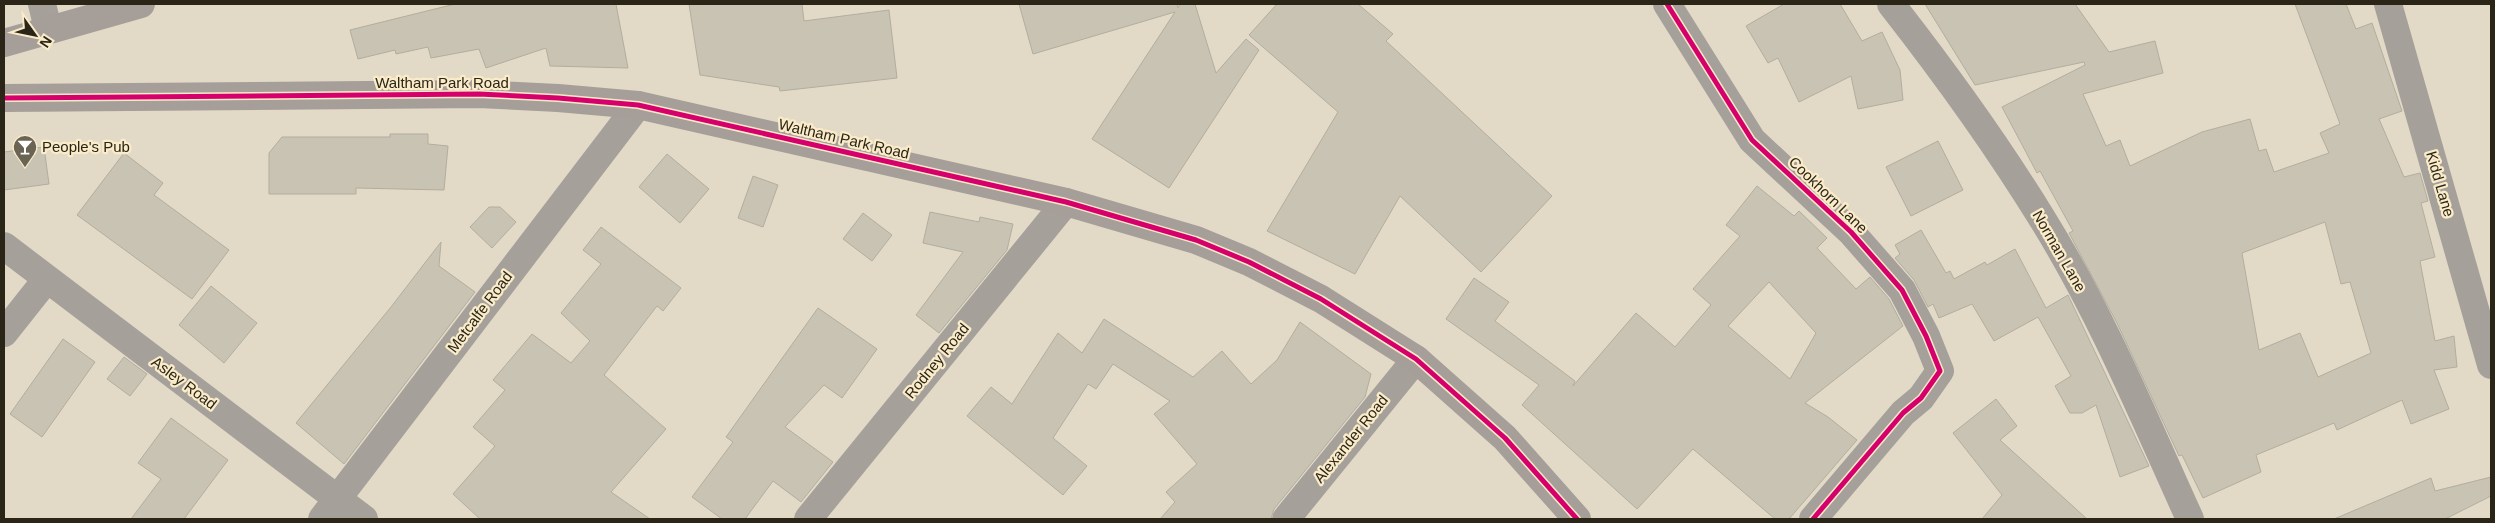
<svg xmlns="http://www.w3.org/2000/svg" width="2495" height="523" font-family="Helvetica,sans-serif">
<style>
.building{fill:#c9c3b4;stroke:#b3ad9f;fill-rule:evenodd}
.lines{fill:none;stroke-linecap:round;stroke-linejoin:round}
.street{stroke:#a6a09b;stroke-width:28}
.secondary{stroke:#a69e98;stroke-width:28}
.cycleway-casing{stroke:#faebc9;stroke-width:8}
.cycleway{stroke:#d6006c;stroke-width:5}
.labels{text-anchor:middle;stroke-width:4.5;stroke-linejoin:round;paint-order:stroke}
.street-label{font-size:15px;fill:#2b2518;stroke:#faebc9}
.poi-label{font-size:15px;fill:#2b2518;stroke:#faebc9;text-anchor:start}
</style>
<rect width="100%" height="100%" fill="#e2dac7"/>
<!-- building -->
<g class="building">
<path d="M455,4h161l12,64 -78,-2 -4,-18 -60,20 -7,-19 -48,9 -3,-11 -32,7 -1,-4 -37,9 -8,-29z"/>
<path d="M689,4h113l2,17 85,-11 8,68 -117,13 -1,-4 -79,-12z"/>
<path d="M1019,4h158l1,4 2,-4h15l21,69 30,-34 13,11 -90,138 -77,-49 83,-127 -142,42z"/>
<path d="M1277,4h81l35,30 -7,7 166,155 -71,76 -81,-76 -45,78 -88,-43 71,-119 -89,-77z"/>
<path d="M1784,4h56l22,37 20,-9 18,38 3,30 -45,9 -7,-33 -52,26 -21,-44 -10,5 -22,-37z"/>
<path d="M1925,4h150l34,48 46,-11 8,32 -80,21 23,52 14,-6 10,26 72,-34 48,-13 9,32 7,-2 8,23 55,-19 -9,-20 20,-9 -45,-120h51l10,25 16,-6 30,88 -23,8 25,58 16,-4 8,28 -7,2 14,54 -15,4 15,80 19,-5 3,31 -23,3 15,39 -38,15 -9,-24 -65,30 -3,-7 -78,32 5,17 -58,26 -21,-43 -3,1 -62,-133 -48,-90 4,-2 -33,-60 -3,2 -35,-66 83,-42 -1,-3 -109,23zM2325,222l16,62 9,-2 21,71 -53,24 -18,-44 -41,17 -17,-97z"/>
<path d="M390,134h38v10l20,2 -4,44 -88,-2v6h-87v-41l13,-16h108z"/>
<path d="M1938,141l25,49 -52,26 -25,-49z"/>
<path d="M44,147l5,37 -45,6v-38z"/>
<path d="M124,153l39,30 -9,12 75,55 -37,49 -115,-84z"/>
<path d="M667,154l42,35 -29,34 -41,-36z"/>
<path d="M753,176l25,9 -15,42 -25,-9z"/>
<path d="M1757,186l37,30 5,-5 28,27 -10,10 39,41 14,-12 19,22 14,27 -98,77 23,14 29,23 -68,79h-14l-82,-70 -56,60 -115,-104 17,-20 -93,-66 28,-41 35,24 -14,19 80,60 -2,5 63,-73 39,34 36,-42 -18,-16 47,-53 -14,-11zM1769,282l47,51 -26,46 -62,-53z"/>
<path d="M489,207h11l16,15 -24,26 -22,-21z"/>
<path d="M930,212l49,10 1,-5 33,7 -6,26 -68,83 -23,-18 47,-63 -40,-9z"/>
<path d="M863,213l29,22 -20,26 -29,-22z"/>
<path d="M601,227l80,61 -18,23 -6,-5 -53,69 62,54 -55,63 39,27h-170l-27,-25 42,-48 -22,-19 32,-37 -12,-10 39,-46 39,29 19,-22 -29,-28 40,-49 -18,-14z"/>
<path d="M1921,230l25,43 4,-2 4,8 31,-17 2,3 28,-16 31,59 22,-13 81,171 -29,11 -24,-72 -14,8h-12l-15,-27 16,-10 -33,-59 -44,24 -22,-37 -33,14 -6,-14 -5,3 -14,-27 -19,-22 5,-4 -5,-9z"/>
<path d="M441,242l-2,24 36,26 -131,172 -48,-41 95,-116z"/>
<path d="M211,286l46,37 -33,40 -45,-38z"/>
<path d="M818,308l59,41 -35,49 -18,-13 -39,42 48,35 -32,40 -28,-21 -28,38h-23l-30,-22 41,-55 -7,-5z"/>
<path d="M1104,319l89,58 29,-26 29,33 26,-24 23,-38 71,52 -6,23 -91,112 -3,10h-111l15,-17 -9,-10 31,-28 -43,-50 16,-13 -57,-37 -17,25 -8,-5 -35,54 34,28 -24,29 -96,-79 24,-29 21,17 46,-71 24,20z"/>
<path d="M63,339l32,23 -53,75 -32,-23z"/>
<path d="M124,357l23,17 -17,22 -23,-17z"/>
<path d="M1996,399l21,27 -17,14 87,79h-105l20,-24 -49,-62z"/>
<path d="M171,418l57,42 -44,59h-53l30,-40 -23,-16z"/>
<path d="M2491,477v19l-46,23h-111l97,-41 4,13z"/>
</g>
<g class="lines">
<!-- street -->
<g class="street">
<path d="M42,4l6,25"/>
<path d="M1667,4l85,136 99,92 51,58 24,46 14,35 -19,27 -18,15 -90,106"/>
<path d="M1891,4c54,69 106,141 152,216 59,95 101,198 147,299"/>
<path d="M2388,4l103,361"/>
<path d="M4,246l360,273"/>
<path d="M4,333l42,-53"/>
<path d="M322,519l316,-414"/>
<path d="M808,519l258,-317"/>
<path d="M1286,519l130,-160"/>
</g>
<!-- secondary -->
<g class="secondary">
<path d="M4,43l137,-39"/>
<path d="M4,98l475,-4 79,4 80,7 428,97 130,38 53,22 72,37 95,60 89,79 72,81"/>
</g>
<!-- cycleway casing -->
<g class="cycleway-casing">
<g id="cycleway">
<path d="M1667,4l85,136 99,92 51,58 24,46 14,35 -19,27 -18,15 -90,106"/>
<path d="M4,98l475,-4 79,4 80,7 428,97 130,38 53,22 72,37 95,60 89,79 72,81"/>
</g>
</g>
<!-- cycleway -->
<use href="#cycleway" class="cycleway"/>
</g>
<!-- icons -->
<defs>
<g id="bar-pin" transform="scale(1.25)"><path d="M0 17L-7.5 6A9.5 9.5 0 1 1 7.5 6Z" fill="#6b6455" stroke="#faebc9"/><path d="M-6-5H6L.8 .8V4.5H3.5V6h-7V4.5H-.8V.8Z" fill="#fff"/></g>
</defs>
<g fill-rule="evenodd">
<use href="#bar-pin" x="25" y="147"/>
</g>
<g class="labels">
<!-- street labels -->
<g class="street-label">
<text x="442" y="88">Waltham Park Road</text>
<text transform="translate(844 139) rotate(13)" y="5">Waltham Park Road</text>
<text transform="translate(2440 184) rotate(74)" y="5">Kidd Lane</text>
<text transform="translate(1828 195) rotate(44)" y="5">Cookhorn Lane</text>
<text transform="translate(2059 251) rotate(60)" y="5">Norman Lane</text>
<text transform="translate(480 312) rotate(-53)" y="5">Metcalfe Road</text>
<text transform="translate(937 361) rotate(-51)" y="5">Rodney Road</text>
<text transform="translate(184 383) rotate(37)" y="5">Asley Road</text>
<text transform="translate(1351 439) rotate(-51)" y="5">Alexander Road</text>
</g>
<!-- poi labels -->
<g class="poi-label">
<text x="42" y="152">People's Pub</text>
</g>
</g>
<!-- border -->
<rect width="2495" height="523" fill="none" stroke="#2b2518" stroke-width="10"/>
<!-- north arrow -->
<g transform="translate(35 35) rotate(123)" stroke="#faebc9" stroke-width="4" paint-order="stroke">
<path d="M0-4L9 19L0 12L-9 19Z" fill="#2b2518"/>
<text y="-8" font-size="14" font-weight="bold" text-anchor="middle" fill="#2b2518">N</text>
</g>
</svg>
